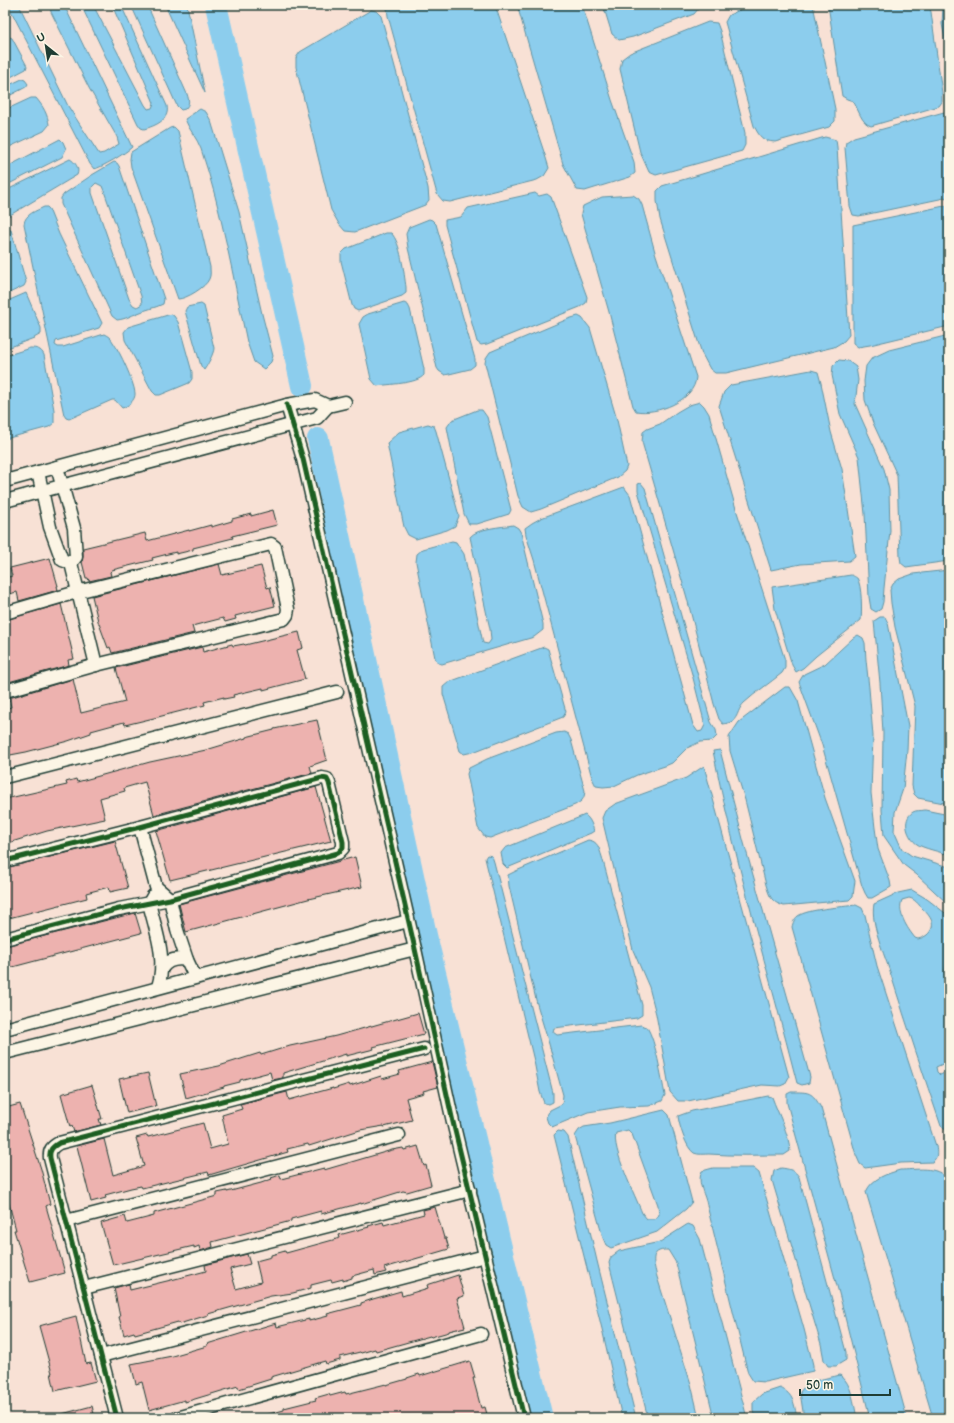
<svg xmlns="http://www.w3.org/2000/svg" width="954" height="1423" font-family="'Balsamiq Sans',sans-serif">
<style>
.water{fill:#8ccded;stroke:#6093a3;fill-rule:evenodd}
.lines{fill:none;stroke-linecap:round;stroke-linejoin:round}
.river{stroke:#8ccded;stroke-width:22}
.building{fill:#edb2af;stroke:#1f3d34}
.street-casing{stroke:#1f3d34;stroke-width:15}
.street{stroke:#fcf5e5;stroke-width:12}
.cycleway-casing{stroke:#fcf5e5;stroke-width:8}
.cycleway{stroke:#1b5e20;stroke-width:5}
</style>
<rect width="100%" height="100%" fill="#f8e1d5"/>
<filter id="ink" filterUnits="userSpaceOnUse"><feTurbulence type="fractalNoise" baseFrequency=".025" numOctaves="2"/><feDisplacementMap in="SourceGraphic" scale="8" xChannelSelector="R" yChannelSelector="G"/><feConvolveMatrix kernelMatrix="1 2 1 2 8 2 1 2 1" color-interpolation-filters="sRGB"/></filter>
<g filter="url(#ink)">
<!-- water -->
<g class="water">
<path d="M8,5h11l49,101 31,48 5,-1 15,-9 -2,-7 -28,-49 -38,-76 -1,-7h14l68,142c-6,6 -31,21 -38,22l-4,-5z"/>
<path d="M81,5h12l52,100 3,4 4,-1 2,-5 -2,-5 -40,-93h9l46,101c3,14 -12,20 -23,23l-3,-1 -3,-4z"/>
<path d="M131,5h16l40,89c2,6 3,10 -2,15l-4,1 -4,-4z"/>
<path d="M165,5h22l18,88z"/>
<path d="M389,5h106l50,150 4,13 -5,8 -7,4 -87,22 -7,-1 -6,-7 -49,-178 -1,-8z"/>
<path d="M517,5h65l30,95 22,62 1,11 -5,4 -45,14 -8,-1 -14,-26z"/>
<path d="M603,5h96v3l-5,6 -61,23 -14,3 -7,-6z"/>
<path d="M759,5h54l22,104v12l-6,6 -54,15c-13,-1 -15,-5 -21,-16l-29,-104 4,-7 15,-7z"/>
<path d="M828,5h101l2,7 11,81v9l-3,4 -68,20c-10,-3 -12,-16 -18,-25l-6,-2 -5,-3z"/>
<path d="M947,5h2v55l-7,-36 1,-17z"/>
<path d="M371,10l5,1 5,5 47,172 1,12 -4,5 -70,27 -10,-1 -6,-7 -8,-14 -35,-143v-9l4,-6z"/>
<path d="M708,22l9,1 3,8 25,102v12l-3,6 -86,24 -7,-3 -9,-20 -20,-83 2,-10 8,-6z"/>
<path d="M5,35l7,3 15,28 -1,3 -21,11z"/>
<path d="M22,79l3,1 3,4 -2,3 -21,11v-11z"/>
<path d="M31,98h5c7,8 12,17 13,27l-5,6 -39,18v-39z"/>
<path d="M200,109l6,3 5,9 28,91 23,102 11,42 -2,6 -7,7 -10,-7 -7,-20c-14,-65 -25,-131 -46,-193 -4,-11 -12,-19 -16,-30z"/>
<path d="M944,112l5,3v82l-90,19 -6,-1 -3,-9 -5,-58 1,-6 8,-5z"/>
<path d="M174,127l4,4 32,136c0,4 1,8 -1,12 -3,8 -23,20 -31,20l-47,-132 -1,-8 1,-7 39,-24z"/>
<path d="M825,137l11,3 1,7 12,188 -5,6 -10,6 -108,26h-11l-5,-4 -8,-15 -42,-135 -3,-18v-10l5,-5z"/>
<path d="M60,139l3,3 3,7 -4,8 -57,29v-18z"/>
<path d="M70,159c5,3 10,9 7,16l-72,43v-27z"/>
<path d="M114,162l3,1 2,3 45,133 -1,5c-8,4 -16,5 -25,9 -8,3 -12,6 -21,7l-5,-4 -51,-112v-6l3,-4 28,-19zM96,183l6,3 2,5 37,105 1,8 -5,3 -4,-2 -4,-6 -37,-106v-6z"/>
<path d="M535,193l4,3 8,-2 4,3 36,100 -1,6 -6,4 -93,37 -6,1 -4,-3 -32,-117v-5l16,-3 7,-9z"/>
<path d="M633,195l6,4 3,6 13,47 41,125c-1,24 -40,38 -60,34l-3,-5 -24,-94 -28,-98 2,-8 19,-9z"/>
<path d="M949,205v121l-79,19 -12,2 -5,-4v-118z"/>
<path d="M44,207h3l2,2 10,25 43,89 -3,5 -43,13 -1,4 3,2h5l41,-13c4,2 7,4 9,8 7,10 21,40 22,51 1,7 -8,14 -13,15l-7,-8h-3l-43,19 -3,-1 -2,-3 -40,-191c1,-10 12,-13 20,-17z"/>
<path d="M429,219l3,1 4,4 39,135v6l-5,4 -25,6 -6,-4 -2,-3 -29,-120 -2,-14 3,-7z"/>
<path d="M8,230h3l15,52 -2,4 -19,9v-63z"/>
<path d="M386,233h5c10,9 13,41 15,54v6l-4,3 -44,15 -4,-2 -2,-4 -11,-44v-7l5,-5z"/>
<path d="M26,293l15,35v6l-7,4 -29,11v-47z"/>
<path d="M404,303l4,2 2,4 14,60v6c-7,9 -36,9 -47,11l-6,-7 -12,-55 4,-7 5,-3z"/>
<path d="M201,304l3,2 10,42c0,5 -7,18 -10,22l-3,-4 -16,-55 2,-4z"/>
<path d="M171,314l3,2 4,6 14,50v7l-3,4 -29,12h-4l-4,-4 -27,-51 -1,-8 4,-5z"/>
<path d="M578,316l4,2 8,10 27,92 10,46 -2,5 -7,6 -77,32 -10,3 -8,-5 -5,-11 -33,-133 1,-5 4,-6 78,-33z"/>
<path d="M949,335v226l-43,6 -5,-4 -1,-6 -3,-82 -24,-52 -8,-23 -1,-19 2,-15 6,-8 17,-8z"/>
<path d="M30,348c7,0 11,1 14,7l10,55v13l-5,4 -44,12v-83z"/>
<path d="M839,360l9,1 8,6 2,13 -3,24 29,65 5,21 1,41 -6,57 -1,14 -2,7 -5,3 -5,-3 -2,-12 -4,-83 -6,-57 -19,-43 -8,-39 1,-9z"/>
<path d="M811,370l7,2 3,11 10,49 11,37 13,87 -6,5 -48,3 -30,6 -52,-164 5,-14 7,-7z"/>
<path d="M700,402l4,4 5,8 27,95 49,151v8l-3,5c-12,10 -26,19 -38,30 -9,9 -4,19 -21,21l-4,-5 -5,-15 -27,-106 -45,-156 1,-10 4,-3 13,-5 17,-12 12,-7z"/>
<path d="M477,410h5l5,7 24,93 -2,4 -32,10h-8l-5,-10 -17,-87 5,-7z"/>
<path d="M428,424l6,2 2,5 23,85 -4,10 -8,4 -31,9 -8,-4 -4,-8 -17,-84 12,-11z"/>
<path d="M641,483l4,5 66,234 5,8 1,6 -5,5 -12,1 -13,6 -15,15 -7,3 -28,9 -23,11 -11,1 -7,-1 -4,-8 -58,-218 -8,-25 -1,-7 7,-5 9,-5 83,-31 6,8 63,230 5,7 4,-1 3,-6 -13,-51 -54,-183v-7z"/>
<path d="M513,525l5,3 3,5 22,91v6l-9,7 -92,27 -4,-1 -3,-5 -19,-96 1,-8 6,-5 29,-8 4,1 8,12 19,89 5,1 3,-4 -1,-11 -20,-92c7,-9 32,-10 43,-12z"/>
<path d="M949,570v234l-31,-6 -4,-4 -2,-8 3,-80 -20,-79 -4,-24 -1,-13 3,-6 6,-5 14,-5z"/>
<path d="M851,575c1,0 6,3 6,3 5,7 5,34 4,42l-45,36 -13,12 -7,4 -4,-7 -17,-56 -3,-22z"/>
<path d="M880,617h5l3,6 20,103 -1,24 -4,39 -8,23 -1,19 8,18 10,7 37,11v38l-32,-30 -13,-10 -20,-29 -2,-26 1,-77 -3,-50 -6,-62z"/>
<path d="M858,635l5,3 2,5 1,17 3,28 4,48 -2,57 4,35 3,21 12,32 1,6 -19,11h-4l-3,-5 -3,-7 -40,-141 -23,-63 3,-5 2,-3 21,-10 28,-26z"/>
<path d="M544,647l4,2 18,63 -3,5 -90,35 -9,2 -4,-3 -17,-57v-7l6,-5z"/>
<path d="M785,687h5l8,14 27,97 30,83 -2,15 -4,4 -65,6c-13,-4 -14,-9 -18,-21l-21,-85 -15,-49 -1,-14 10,-15z"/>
<path d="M564,732l4,2 3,6 14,51c-1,9 -3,10 -10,14l-85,33 -5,-1 -7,-9 -11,-54 2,-6 18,-9 69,-26z"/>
<path d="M720,750l24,93 66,234 -1,6 -7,2 -5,-2c-28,-110 -62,-220 -84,-332z"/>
<path d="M704,766l85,311 -4,7 -5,2 -18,-1 -74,16h-10l-8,-9 -14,-78 -7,-27 -16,-37 -31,-132 3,-7 10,-7 71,-26z"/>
<path d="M925,810l24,5v40c-8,-3 -27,-7 -32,-11 -9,-6 -16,-24 -4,-32 3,-2 8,-1 12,-2z"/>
<path d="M585,815c5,4 7,9 9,16l-3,2 -79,33 -5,2 -4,-4 -2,-11 4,-5z"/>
<path d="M588,840c10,1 11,8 14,17l40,148v10l-5,3 -83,10 -1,4 4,3 84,-10 6,2c9,15 14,49 18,68l-3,6 -13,5 -29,1 -32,5 -36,15 -4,-4 -2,-6 4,-7 12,-6 1,-9 -14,-51 -12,-40 -28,-118 -1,-11 8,-4z"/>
<path d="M487,855l5,1 2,6 59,231v9l-4,2 -5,-1 -4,-11 -6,-31 -49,-203z"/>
<path d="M912,890l15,9 22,17v42l-5,14 5,15v74l-13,6 1,5 3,3 9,-4v62l-8,-7c-17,-50 -34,-100 -50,-151 -6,-20 -21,-51 -17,-71l24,-11zM909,898c6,1 9,6 13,10 8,8 16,17 5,27 -3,2 -5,3 -9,4l-3,-1c-8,-10 -18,-25 -13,-38z"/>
<path d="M856,905l6,3 3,7 12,51 59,180c1,6 2,12 -4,16l-31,1 -36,5 -5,-4 -4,-9 -64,-228c1,-4 2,-8 6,-11 10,-7 44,-9 58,-11z"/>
<path d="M791,1092c18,0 21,-1 30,16l86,310h-37l-30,-121 -53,-194v-9z"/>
<path d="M768,1096l4,1c6,17 17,36 18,54l-6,4c-25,0 -50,1 -75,-1 -4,0 -11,1 -15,-1 -8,-5 -15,-28 -16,-37l14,-5z"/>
<path d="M664,1110l5,5 23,87 -6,7 -29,23 -46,16 -5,-3 -3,-7 -28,-102 4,-6 5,-3 26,-4zM628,1130l4,4 26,71 1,10 -5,4h-7l-5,-6c-6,-16 -31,-65 -26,-80z"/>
<path d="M558,1131l6,1 4,5 29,124 39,157h-14l-19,-85 -49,-198z"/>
<path d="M713,1168h40l6,5 45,156 9,36v6l-48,11 -12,-1 -5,-8 -42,-172c-3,-10 -9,-20 -4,-30z"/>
<path d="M781,1168c8,1 14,2 18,9l47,175v8l-10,6h-8l-4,-6 -3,-16 -49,-164 2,-9z"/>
<path d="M900,1170c13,0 39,-5 46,9 2,2 2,6 3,9v230h-16l-67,-226c6,-14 21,-18 34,-22z"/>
<path d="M688,1224l5,2 7,13 47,179h-33l-38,-155 -8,-13c-20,-1 -14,14 -11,27l34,107 8,34h-51l-39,-155 2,-6 8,-6 41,-9z"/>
<path d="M840,1375c12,8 14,30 17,43h-53l-4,-26c8,-13 26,-13 40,-17z"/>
<path d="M780,1388c14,6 14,16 17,30h-42l-2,-7v-9l9,-8z"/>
</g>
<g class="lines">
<!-- river -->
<g class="river">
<path d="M216,5l86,381"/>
<path d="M318,439l108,496 116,483"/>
</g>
</g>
<!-- building -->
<g class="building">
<path d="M273,510l4,15 -45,11 1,2 -40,10v2l-17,4v-2l-24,6 1,2 -41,10 -2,2 1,4 -22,5 -1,-3h-2l-4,-16 1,-6v-8l62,-15 2,8 42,-11v1l22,-6v2l21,-6v-2l19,-5v2z"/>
<path d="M50,558l8,28h-1l1,4 -39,11 -2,-9 -12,3v-17l7,-2 -2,-8z"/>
<path d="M219,564l3,11 39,-9 6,22 3,-1 5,19 -40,10 1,3 -11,3 -2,-4 -31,8 2,7 -82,20 -2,-6 -2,1 -10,-27 -6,-25z"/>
<path d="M61,604l13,55 -6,1 1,5 -64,18v-63z"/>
<path d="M299,632l4,16 -6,2 8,29 -42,11v-2l-30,7 1,2 -10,2v-2l-20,5 1,3 -51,13 -29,7 -1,-3 -33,9v2l-23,8 -42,11 -21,4v-47l6,-2 -2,-9 64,-19 8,34 44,-11 -9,-34 86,-21 1,5 29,-8 1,2 11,-2 1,1z"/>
<path d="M317,720l10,40 -17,6 2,7 -158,42 -9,-33 -21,6 1,3 -25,7 5,21 -58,12 -42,13v-45l62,-14 -1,-3 10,-3 1,3 73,-20 56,-12 40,-12v-1l28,-7v-1z"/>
<path d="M316,787l15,54 -161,39 -14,-49z"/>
<path d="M115,841l13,47 -18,4 -1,-5 -23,6 1,5 -82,21v-51z"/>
<path d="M355,857l7,30 -54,12 -122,33 -7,-28z"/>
<path d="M135,913l6,20 -136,36v-23z"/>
<path d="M418,1013l6,21 -51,13 1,2 -28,7v-2l-63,19v5l-11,2 -2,-8 -30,8v2l-16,4v1l-38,11 -6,-24 39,-8 41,-13 1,2 29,-9 46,-10z"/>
<path d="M432,1062l6,25 -15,4 1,2 -18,5 6,22 -28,7v-1l-24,4 -51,16 -1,-2 -21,5 1,3 -79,23 -1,-3 -66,16 -1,-2 -10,2 -26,7 1,3 -15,4 -14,-56 27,-7 9,36 31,-9 -8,-28 11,-3 1,2 55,-14 7,26 18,-5 -6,-29 20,-6 -2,-5 47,-12 2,8 44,-12v1l16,-5 1,2 31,-10 1,3 18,-5 -1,-3z"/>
<path d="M148,1073l8,33 -29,7 -8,-34z"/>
<path d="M92,1085l10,34h-3l2,6 -27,7 -2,-6 -2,1 -9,-33z"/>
<path d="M20,1104l21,65 9,35 -4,2 19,67 -35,9 -16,-52h2l-11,-41v-81z"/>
<path d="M418,1146l6,20 2,-1 5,20 -24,7 -4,-1 -42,13v-1l-40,11v-3l-30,8v2l-79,21 1,5 -13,4 -1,-5 -5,2v-2l-81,19 -12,-42 24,-7 2,7 27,-7v-3l63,-17v-3l10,-2v1l34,-9 11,-4 -1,-1 9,-3 1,4 43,-11v2l68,-20 11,-2 1,2z"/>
<path d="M435,1207l9,31h2l3,11 -65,19 2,4 -11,3 -1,-5 -22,6v2l-9,3v-2l-11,3 -1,-2 -20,5v3l-18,5 -22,3 -63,18v1l-29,9 -1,-2 -43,12 -1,-2 -10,3 -5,-18h1l-6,-29 15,-4 1,6 41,-10 35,-9 -1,-6 42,-11 3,10 -20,5 6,20 7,-2 18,-5 -5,-21 15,-4v-2l14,-4 1,2 54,-15 -1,-3 30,-8 -1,-1 15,-4 1,3 40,-11 -1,-4z"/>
<path d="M458,1275l6,21 -7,2 8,29 -16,4v1l-18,5 -1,-1 -54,15 -1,-2 -14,4 -1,-1 -20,5v3l-14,4 -1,-3 -54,16v2l-32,10 -1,-3 -53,16v-2l-36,10 -7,-28 -6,2 -5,-20 41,-8 35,-10v-2l69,-21 1,4 32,-8v2l19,-5 -1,-2 34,-9v-2l12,-4 28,-8 1,5 26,-8 -1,-3z"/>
<path d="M76,1316l10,48 5,-1 5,18 -41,10 -4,-18h1l-13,-47z"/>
<path d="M470,1361l5,17h-2l8,30 4,-1 3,11h-223v-3l19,-5v-2l32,-8 -1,-2 14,-4 1,2 15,-4 1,2 40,-10v1l21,-6v-1l12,-4 1,2z"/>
<path d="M92,1406l3,12h-37v-3z"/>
</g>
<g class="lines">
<!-- street casing -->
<g class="street-casing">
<g id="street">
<path d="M287,405l16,54 112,490 38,173 71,296"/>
<path d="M57,467l17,61 2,29 -5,6 25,102"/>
<path d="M38,472l12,55 12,33 9,3"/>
<path d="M5,481l282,-76 28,-5 13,6"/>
<path d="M5,501l312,-83 11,-12 17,-4"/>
<path d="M5,613l72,-21 194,-48 4,3 13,62 -1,6 -3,4 -188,46 -91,26"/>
<path d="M5,777l332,-85"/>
<path d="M140,827l16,60 14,12 7,31 10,30 8,17"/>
<path d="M5,861l135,-34 182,-49 5,1 2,4 14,59v6l-5,5 -168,46 -51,10 -114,30"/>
<path d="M153,896l-4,7c7,29 18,55 9,84"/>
<path d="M162,968c6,-9 15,-10 25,-8"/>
<path d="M5,1029l403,-108"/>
<path d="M5,1053l410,-104"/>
<path d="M66,1221l333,-86"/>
<path d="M84,1288l386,-98"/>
<path d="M101,1356l384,-100"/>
<path d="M117,1418l-67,-260c-1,-8 2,-11 9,-15l365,-94"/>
<path d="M177,1418l304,-84"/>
</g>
</g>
<!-- street -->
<use href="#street" class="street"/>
<!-- cycleway casing -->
<g class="cycleway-casing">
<g id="cycleway">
<path d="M287,405l16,54 112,490 38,173 71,296"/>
<path d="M5,861l135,-34 182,-49 5,1 2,4 14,59v6l-5,5 -168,46 -51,10 -114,30"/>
<path d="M117,1418l-67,-260c-1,-8 2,-11 9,-15l365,-94"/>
</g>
</g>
<!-- cycleway -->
<use href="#cycleway" class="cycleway"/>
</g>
</g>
<!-- margin -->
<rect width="954" height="1423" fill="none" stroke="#fcf5e5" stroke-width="20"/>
<rect x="10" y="10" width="934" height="1403" fill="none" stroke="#1f3d34" stroke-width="1.5" filter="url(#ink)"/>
<!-- north arrow -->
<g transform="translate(46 46) rotate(330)" stroke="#fcf5e5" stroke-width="3" paint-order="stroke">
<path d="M0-3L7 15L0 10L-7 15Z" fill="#1f3d34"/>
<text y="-6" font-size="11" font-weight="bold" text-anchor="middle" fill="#1f3d34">U</text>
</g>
<!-- scale -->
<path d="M800 1389v6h90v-6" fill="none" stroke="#1f3d34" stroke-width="2"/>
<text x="806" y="1389" font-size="12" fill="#1f3d34" stroke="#fcf5e5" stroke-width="3" paint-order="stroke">50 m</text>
</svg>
